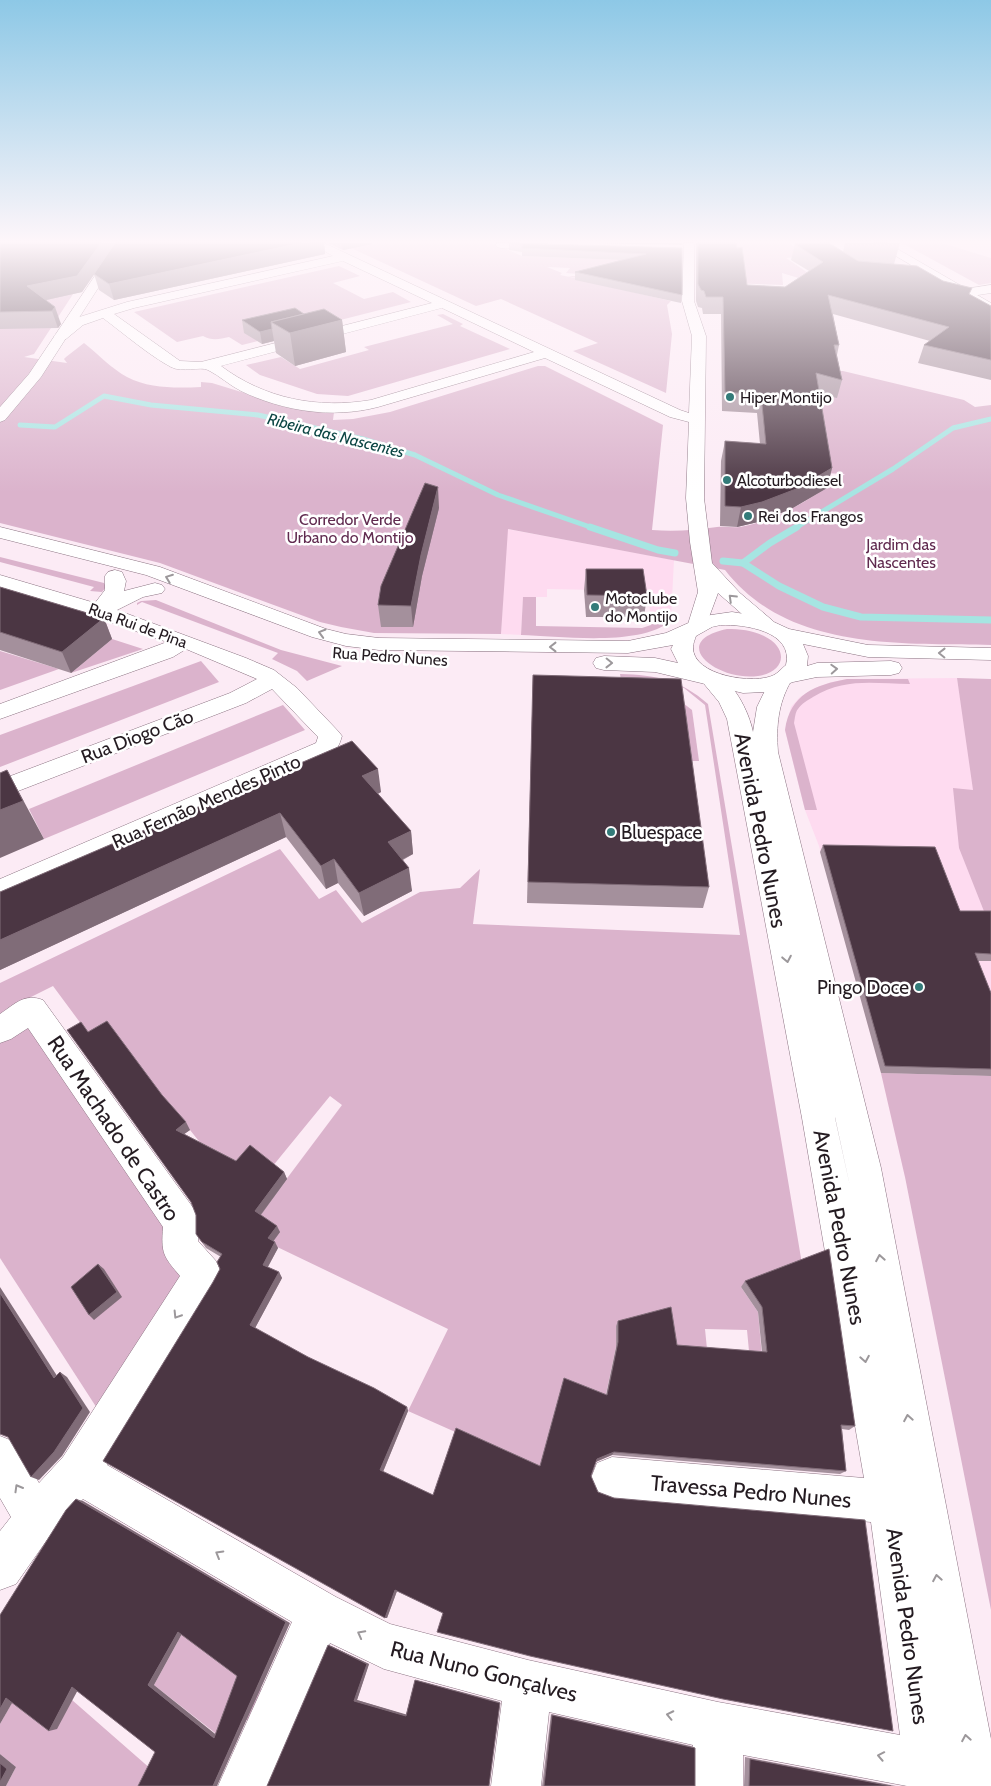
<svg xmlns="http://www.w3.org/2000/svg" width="991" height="1786" font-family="Cabin,sans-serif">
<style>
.built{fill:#fedbf0}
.green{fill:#dbb3cc;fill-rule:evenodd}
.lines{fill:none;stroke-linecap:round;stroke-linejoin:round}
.stream-far1{stroke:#a6e5e2;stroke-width:5}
.stream{stroke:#a6e5e2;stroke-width:7}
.minor-casing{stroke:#8b7382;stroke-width:1}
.major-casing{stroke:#8b7382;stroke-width:1}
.minor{fill:#fff;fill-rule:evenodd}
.major{fill:#fff;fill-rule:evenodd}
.wall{fill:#a4909c}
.shaded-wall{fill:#806c78}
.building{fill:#4b3643;stroke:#806c78;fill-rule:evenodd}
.oneway{stroke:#9c989b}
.poi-dot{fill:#337b79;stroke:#fff;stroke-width:2}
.labels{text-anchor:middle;stroke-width:5;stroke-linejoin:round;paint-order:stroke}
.far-poi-label{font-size:16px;fill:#241b21;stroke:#fff;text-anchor:start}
.far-water-label{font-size:16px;font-style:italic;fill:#0c4644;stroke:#fff}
.far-park-label{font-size:16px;fill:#602a4f;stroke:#fff}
.far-street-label{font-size:16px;fill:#241b21;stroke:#fff}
.street-label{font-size:19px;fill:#241b21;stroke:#fff}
.poi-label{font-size:19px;fill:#241b21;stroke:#fff;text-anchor:start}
.near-street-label{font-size:22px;fill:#241b21;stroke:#fff}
</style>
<rect width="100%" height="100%" fill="#fcebf5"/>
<!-- built -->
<g class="built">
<path d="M942,243h49v15z"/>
<path d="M507,529l167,31 -3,58 -20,-1 -4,-26 -100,-2v8h-24l-2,38 -20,-1z"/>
<path d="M957,678l34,210v241l-86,48 -24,-104 -62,-227 -14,-36 -20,-80 6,-23 9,-10 17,-10 15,-5 15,-3z"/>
</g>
<!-- green -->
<g class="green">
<path d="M376,243h116l30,13 103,4 -12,17 -47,-4 4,-5 -23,-1 15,6 -2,2 25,5 -17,-4h11l27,10 65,15 -4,4 5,29 -6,59 -93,-42 25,-8 -97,-44 -25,7 -125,-58z"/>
<path d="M734,243h55l19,13 -22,2 25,17 -9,4 -20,-6 1,12 -85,-3z"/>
<path d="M902,243h40l49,15v25l-12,2z"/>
<path d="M339,266l21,10 -27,7 31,16 29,-7 18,10 -169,43 -13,-8c-9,2 -17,4 -26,-1l-26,6 -43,-30z"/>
<path d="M77,288l-43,66 -10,3 43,6 -3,-4 2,-2 18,-14c14,11 28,26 43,34 23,12 50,11 74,10v-5l11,1 85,26 37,3 -1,8 20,-1 37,-7 148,-46h7l118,59 -11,105c23,2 43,0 65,-3 8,-1 15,1 23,0 40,-8 73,-29 105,-53l-43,-2 -6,-56 35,-45h12l121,29 11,7 16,-2v240c-92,-2 -203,6 -266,-75l-217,-41 -7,105 -127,-1 -33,-6 -21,-5 -160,-59 -160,-40v-199l33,-21z"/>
<path d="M443,314l20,10 -3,2 50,23 -162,47 -31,-2 -57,-19 -14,-10 35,-8 19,12 69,-19 -5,-3 89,-23 -16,-9z"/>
<path d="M0,557l104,26 2,4 -4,5 -12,-1 4,-4 -94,-25z"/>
<path d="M523,597h13v29l106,2 9,-3v-8l20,1 -1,3c-29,26 -111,15 -149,14z"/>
<path d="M156,600l125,50 61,16 -35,15 -10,-10 -25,-12 6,-6 -136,-51 -5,3v-2l4,-2z"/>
<path d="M727,629c13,0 25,1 37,7 25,12 22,36 -6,40 -40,6 -92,-34 -31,-47z"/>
<path d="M112,639l31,10 -72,24z"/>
<path d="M0,651l59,18 -59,21z"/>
<path d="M201,661l18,21 -219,85v-32z"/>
<path d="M620,674c36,1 61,6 88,30l94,560 -61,23 17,25 4,45 -88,-7 -58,-24v21l-11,52 -66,70 -131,-58 40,-82 -177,-85 -13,-27 84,-112 -12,-9 -58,71 -32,1 -34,-18 -16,-20 -97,-90 -40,-54 -26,13 -27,18v-34l280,-134 39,50 17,-9 26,33 58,-31 40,-4 20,-19 -7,55 267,11 -35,-230 -21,-17 -9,-2 -53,-1zM705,1329l42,1 2,21 -42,-2z"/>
<path d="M957,678l34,1v250l-32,-81 -6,-60 20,2z"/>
<path d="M847,679h61l2,5c-35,0 -64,-7 -97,13 -5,3 -12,7 -15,12 -3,3 -3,10 -4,14l23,87h-12l-20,-80c5,-36 30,-45 62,-51z"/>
<path d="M683,703l9,7 7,51h-15z"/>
<path d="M283,705l22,25 -261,109 -15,-30z"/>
<path d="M18,1027h14l142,203 18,44 -90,142 -102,-158v-219z"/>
<path d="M881,1073l110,3v534l-86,-433z"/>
<path d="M183,1632l92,67 -13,31 -32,-21 -11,27 -65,-51z"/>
<path d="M16,1696l56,4 80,70 -8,16h-138l10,-19 -16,-13v-30z"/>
</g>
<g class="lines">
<!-- stream-far1 -->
<g class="stream-far1">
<path d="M20,425l35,2 49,-31 47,9 107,10 105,24 52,16 83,40 95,33"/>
<path d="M795,528l98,-59 60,-41 38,-9"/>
</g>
<!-- stream -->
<g class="stream">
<path d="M590,527l68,23 17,3"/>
<path d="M723,561l20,2 36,23 44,21 38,10 130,3"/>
<path d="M743,563l27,-20 27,-16"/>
</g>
<!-- minor casing -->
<g class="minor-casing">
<g id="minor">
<path d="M310,243h14l356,167 9,3 3,-77 -10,-35 2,-58h10v58l12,35 -2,162 8,65 28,30 33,28 3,4 -3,4 -7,2 -7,-2 -41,-36 -13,35 -7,2 -7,-2 -3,-4 10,-32 -8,-50 -4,-44 3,-76 -19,-5 -125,-59 -167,49c-46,12 -95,4 -137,-16 -12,-6 -21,-15 -33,-21 -8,-4 -26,3 -37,-3 -21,-11 -48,-34 -68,-49l-20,7 -17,14h-10l-2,-3 19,-17 54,-17 206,-46zM343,261l89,42 -231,59 -21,-1 -66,-47 20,-6zM442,308l92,44 -163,48c-53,9 -106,-1 -150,-34z"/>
<path d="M497,243l50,1 6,3 -6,3 -46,-2 -4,-1 -1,-2z"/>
<path d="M991,285v8l-26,4 -6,-4 6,-4z"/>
<path d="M115,570l7,2 4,9 -2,10 31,-8 7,2 3,4 -3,4 -19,4 -26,13 129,48 28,12 23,18 41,43 4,5c-4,14 -8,18 -21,25l-321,140v-22l316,-136 2,-6 -46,-48 -26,14 -246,95v-18l230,-87 27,-14 -71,-30 -13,8 -173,62v-15l167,-62 -98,-34 -69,-21v-12l95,28 10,-13v-14l3,-4z"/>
<path d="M711,672c22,6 38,40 42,60l4,-25 15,-31 8,-2 8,2 3,5c-13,23 -15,45 -13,71l103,416 110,571v47h-84l-164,-31v31h-50v-41l-144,-33 -8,74h-50l11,-85 -118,-32 -54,-26 -62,143h-50l74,-164 -209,-123 -32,35 -35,50 -16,6v-59l11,-14 -11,-19v-62l15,6 24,41 24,-26 117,-181c-17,-20 -19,-23 -17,-49l-135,-199 -17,11 -11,4v-29c15,-10 24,-21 43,-14l151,209 5,13 -1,19 18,20 6,13 -6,13 -109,178 229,132 54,27 138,36 190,42 182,33 -29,-213 -259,-23 -15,-6 -6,-15 6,-15 15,-6 252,21 -62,-360 -75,-399 -8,-17 -19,-23 3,-5zM835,1117l16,74 -16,-73z"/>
</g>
</g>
<!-- major casing -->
<g class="major-casing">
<g id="major">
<path d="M117,243h10l-86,134 -36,43 -5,2v-15l29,-33z"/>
<path d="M874,243h13l104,60v9z"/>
<path d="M0,527l160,40 166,62 20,5 33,4 249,3 38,-8 38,-17 28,-4 31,5 26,12 79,16 123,3v12l-123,-3 -65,-13 5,12 -1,10 10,-3 74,-2 8,2 3,5 -3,5 -8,2 -74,2 -24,5 -28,10 -22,1 -88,-21 -51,-2 -8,-2 -3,-5 3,-5 8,-2 51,2 23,5 -7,-14 2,-4 -45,8 -249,-3 -33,-4 -34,-9 -166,-62 -146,-37zM721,625c23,-1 73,6 65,40 -4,3 -8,8 -12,10 -19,10 -82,1 -81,-28 0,-3 2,-8 3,-11l16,-9z"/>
</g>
</g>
<!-- minor -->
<use href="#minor" class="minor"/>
<!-- major -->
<use href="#major" class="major"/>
</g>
<!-- wall -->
<g class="wall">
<path d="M0,243h324l1,11 -211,46 -15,-10 -5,-16 -12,18 -36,8 15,24 -3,4 -58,1z"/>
<path d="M328,243h44v1l-29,6z"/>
<path d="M509,243l173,5v47l-1,8 -106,-23v-8l46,-12 -99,-4v-4l-13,-2z"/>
<path d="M580,243h103l-1,2z"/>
<path d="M696,243h40l1,5 10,37 38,2 24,-16 -18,-11 4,-16 48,8 2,-9h55l-6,21 49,17 27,14 21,11v74l-73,-17 6,-18 6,-4 -97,-27 6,31 -2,10 5,25 -5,18 -18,-4 13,74 -5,20 -36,21 -33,13 -21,5 -17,-1 1,-65 4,-20 35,3 -3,-31 -35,-2 -1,-97h-18l-1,-6 -4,-1 -2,-6z"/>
<path d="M304,314l38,6 4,32 -51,14 -19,-13 -2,-12 -12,3 -18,-11 -2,-13z"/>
<path d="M439,508l-17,68 -9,51h-32l-3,-22z"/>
<path d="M586,569l61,27 -3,21h-58l-2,-27z"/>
<path d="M0,587l104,31 8,21 -41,34 -71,-23z"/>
<path d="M533,675l176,212 -6,21 -176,-5z"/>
<path d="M352,741l29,51 -3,2 33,37 2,23 -10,6 9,31 -48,25 -26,-33 -12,6 -40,-52 -286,133v-78z"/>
<path d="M823,845l137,66h31v50h-13l13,32v83l-110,-3 -61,-221z"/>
<path d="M88,1032l74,63 28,35 -6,4 52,27 48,11 3,7 -26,36 19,17 -7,10 5,6 -10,19 11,5 3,6 -27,50 53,29 99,50 1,4 -25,61 50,23 107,-29 66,-71 10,-48v-21l2,-5 59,24 85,7 -4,-40 -17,-25 4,-6 110,145 -6,4 -7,-1 4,42 -6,3 -228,-19 -16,7 -153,151 -46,-22 -10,27h-2l-172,-336 7,-13 1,-12 -15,-9 -10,-14v-19l-4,-13z"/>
<path d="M331,1646l38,18 -12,36 49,15 9,-35h1l84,22v1l-233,83z"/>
<path d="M551,1714l140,32 4,2v38h-153z"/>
<path d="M745,1757l151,29h-152z"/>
</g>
<!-- shaded-wall -->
<g class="shaded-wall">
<path d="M101,243h15l-34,49 -49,11 -6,-17z"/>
<path d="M301,243h23l1,11 -211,46 -5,-16z"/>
<path d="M342,243h30v1l-29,6z"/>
<path d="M55,307l6,17 -3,4 -6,-17z"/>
<path d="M342,320l4,32 -51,14 -5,-33z"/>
<path d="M272,329l2,12 -12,3 -2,-12z"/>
<path d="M832,468l-5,20 -36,21 -33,13 -21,5 4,-20z"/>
<path d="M438,487l1,21 -17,68 -9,51 -2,-21 10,-51z"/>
<path d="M104,618l8,21 -41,34 -9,-21z"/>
<path d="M378,769l3,23 -15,7 -4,-23z"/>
<path d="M7,770l37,69 -44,19v-48z"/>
<path d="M280,813l6,24 -286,133v-30z"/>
<path d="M411,831l2,23 -22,11 -3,-23z"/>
<path d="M334,859l4,24 -12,6 -5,-23z"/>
<path d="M409,868l3,23 -48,25 -5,-23z"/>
<path d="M186,1122l4,8 -10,7 -4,-7z"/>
<path d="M284,1172l3,7 -28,38 -4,-6z"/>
<path d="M277,1226l3,6 -9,12 -3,-6z"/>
<path d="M275,1242l3,6 -12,22 -3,-5z"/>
<path d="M98,1264l6,5 18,28 -28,23 -5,-5z"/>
<path d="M279,1272l3,6 -28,52 -4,-5z"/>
<path d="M0,1287l61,95 -7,-4 -54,-85z"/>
<path d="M60,1372l7,5 23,35 -28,44 -23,24 -8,-3z"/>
<path d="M407,1407l1,4 -26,63 -2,-4z"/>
<path d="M614,1452l-2,3 -17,7 2,-3z"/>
<path d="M76,1499l7,2 207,122 -73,163h-4l73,-164z"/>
<path d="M395,1590l2,1 -10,27h-2z"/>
<path d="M178,1632h5l-29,53 65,52 -5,1 -66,-53z"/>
<path d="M328,1645l3,1 38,18 -12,36 51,15 -2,1 -52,-15z"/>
<path d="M80,1686l-23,43 -8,2 23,-44z"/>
<path d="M6,1698h9l-15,26v-15z"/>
<path d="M0,1754l16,13 -10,19h-6z"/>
</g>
<!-- building -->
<g class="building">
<path d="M0,243h101l-24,33 -50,10 28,21 -3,4 -52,1z"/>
<path d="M115,243h186l-192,41 -15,-10z"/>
<path d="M510,243l172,5v47l-107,-23 71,-18 -124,-6v-3z"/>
<path d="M698,243h38l1,5 5,-1 5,38 38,2 38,-25 -28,-18 34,-1 29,18 59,5 26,15 29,7 -3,6 22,12v54l-67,-15 25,-18 -121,-32 11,50h-5l8,35 -26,-7 16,95 -36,21 -34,13 -21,5 -16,-1v-65l41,3 -5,-49 -36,-3 -2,-95h-17l-2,-6 -3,-1 -3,-6z"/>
<path d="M295,308l9,6 -33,8 1,7 -12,3 -18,-12z"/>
<path d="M324,309l18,11 -52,13 -19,-11z"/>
<path d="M425,483l13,4 -17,68 -10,51 -33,-1 3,-19z"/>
<path d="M586,569h57l4,27 -60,-1z"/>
<path d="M0,587l104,31 -42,34 -62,-20z"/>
<path d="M533,675l148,4 28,208 -181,-5z"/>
<path d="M352,741l26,28 -16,7 49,55 -23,11 21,26 -50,25 -25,-34 -13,7 -41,-53 -280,127v-48z"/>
<path d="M7,770l16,31 -23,9v-37z"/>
<path d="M823,845l112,2 25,64h31v43l-16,-1 16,40v76l-106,-3z"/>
<path d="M107,1021l55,74 24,27 -10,8 60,31 14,-16 34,27 -29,39 22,15 -9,12 7,4 -12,23 16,7 -29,53 58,32 66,31 33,19 -27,63 53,25 23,-67 84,38 24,-88 43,17 11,-53v-21l53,-14 6,38 90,7 -5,-45 -17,-26 84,-32 26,177 -14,-1 5,46 -232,-19 -17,7 -6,17 7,16 16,6 251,22 28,211 -170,-32 -193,-43 -93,-24 6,-19 -48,-23 -10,28 -282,-157 110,-179 7,-13 -3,-7 5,-8 -20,-12 -6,-8v-19l-5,-13 -124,-172 14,-8 7,10z"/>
<path d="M98,1264l19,28 -28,23 -18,-28z"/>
<path d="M0,1293l54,85 6,-6 23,36 -29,44 -23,25 -23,-40 -8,-3z"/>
<path d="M76,1499l210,123 -73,164h-75l17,-34 -83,-65 -23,44 -43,-33 -6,11v-94l66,-105zM178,1632l59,44 -23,62 -66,-53z"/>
<path d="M328,1645l39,19 -13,37 52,15 9,-36 85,23 -11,83h-222z"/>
<path d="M552,1715l143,33v38h-151z"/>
<path d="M750,1759l141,27h-142z"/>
<path d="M0,1763l7,6 -7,13z"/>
</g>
<!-- one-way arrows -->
<defs><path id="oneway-chevron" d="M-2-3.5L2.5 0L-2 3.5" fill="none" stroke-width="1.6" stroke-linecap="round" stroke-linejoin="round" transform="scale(1.25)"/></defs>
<g class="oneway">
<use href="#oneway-chevron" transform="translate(169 578) rotate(-159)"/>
<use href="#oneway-chevron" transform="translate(732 598) rotate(-136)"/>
<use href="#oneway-chevron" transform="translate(322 633) rotate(-164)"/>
<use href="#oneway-chevron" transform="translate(553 647) rotate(-180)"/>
<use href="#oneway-chevron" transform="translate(942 653) rotate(-179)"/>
<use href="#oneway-chevron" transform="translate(609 663) rotate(1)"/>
<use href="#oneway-chevron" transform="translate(834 669) rotate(-3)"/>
<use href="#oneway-chevron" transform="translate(787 959) rotate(79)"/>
<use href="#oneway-chevron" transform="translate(880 1258) rotate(-100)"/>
<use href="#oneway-chevron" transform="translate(177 1315) rotate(122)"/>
<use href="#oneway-chevron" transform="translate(865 1359) rotate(80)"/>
<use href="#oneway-chevron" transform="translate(908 1418) rotate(-100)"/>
<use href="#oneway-chevron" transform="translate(18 1488) rotate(-120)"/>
<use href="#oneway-chevron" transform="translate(219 1554) rotate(-150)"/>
<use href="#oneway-chevron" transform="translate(937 1578) rotate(-100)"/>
<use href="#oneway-chevron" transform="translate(361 1634) rotate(-152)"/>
<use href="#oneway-chevron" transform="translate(670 1715) rotate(-168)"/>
<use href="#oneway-chevron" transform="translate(966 1738) rotate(-100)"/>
<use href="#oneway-chevron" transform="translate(881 1756) rotate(-169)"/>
</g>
<!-- sky -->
<linearGradient id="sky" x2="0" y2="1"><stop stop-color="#8dc8e6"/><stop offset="0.49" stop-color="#fef6fa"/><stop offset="1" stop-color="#fef6fa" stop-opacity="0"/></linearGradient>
<rect width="991" height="493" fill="url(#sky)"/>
<!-- markers -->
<g class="poi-dot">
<circle cx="730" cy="397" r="5"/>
<circle cx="727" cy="480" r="5"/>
<circle cx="748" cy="516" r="5"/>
<circle cx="595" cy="607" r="5"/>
<circle cx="611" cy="832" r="5"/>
<circle cx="919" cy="987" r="5"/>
</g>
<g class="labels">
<!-- far-poi labels -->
<g class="far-poi-label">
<text x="740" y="403">Hiper Montijo</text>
<text x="737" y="486">Alcoturbodiesel</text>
<text x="758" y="522">Rei dos Frangos</text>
<text x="605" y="604">Motoclube<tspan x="605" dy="18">do Montijo</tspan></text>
</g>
<!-- far-water labels -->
<g class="far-water-label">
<text transform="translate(336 435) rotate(14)" y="6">Ribeira das Nascentes</text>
</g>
<!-- far-park labels -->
<g class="far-park-label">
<text x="350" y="525">Corredor Verde<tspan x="350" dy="18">Urbano do Montijo</tspan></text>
<text x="901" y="550">Jardim das<tspan x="901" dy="18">Nascentes</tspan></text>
</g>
<!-- far-street labels -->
<g class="far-street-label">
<text transform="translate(138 625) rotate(20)" y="6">Rua Rui de Pina</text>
<text transform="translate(390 656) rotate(4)" y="6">Rua Pedro Nunes</text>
</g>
<!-- street labels -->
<g class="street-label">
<text transform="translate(137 736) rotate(-21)" y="7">Rua Diogo Cão</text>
<text transform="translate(206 801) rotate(-24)" y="7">Rua Fernão Mendes Pinto</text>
</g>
<!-- poi labels -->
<g class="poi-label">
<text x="621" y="839">Bluespace</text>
<text x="909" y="994" text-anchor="end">Pingo Doce</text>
</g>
<!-- near-street labels -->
<g class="near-street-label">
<text transform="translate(761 830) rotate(79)" y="8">Avenida Pedro Nunes</text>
<text transform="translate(114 1128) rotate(56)" y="8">Rua Machado de Castro</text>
<text transform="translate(840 1227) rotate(79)" y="8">Avenida Pedro Nunes</text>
<text transform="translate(751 1491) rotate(5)" y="8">Travessa Pedro Nunes</text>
<text transform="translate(908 1626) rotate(82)" y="8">Avenida Pedro Nunes</text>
<text transform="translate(484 1671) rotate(14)" y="8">Rua Nuno Gonçalves</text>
</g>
</g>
</svg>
